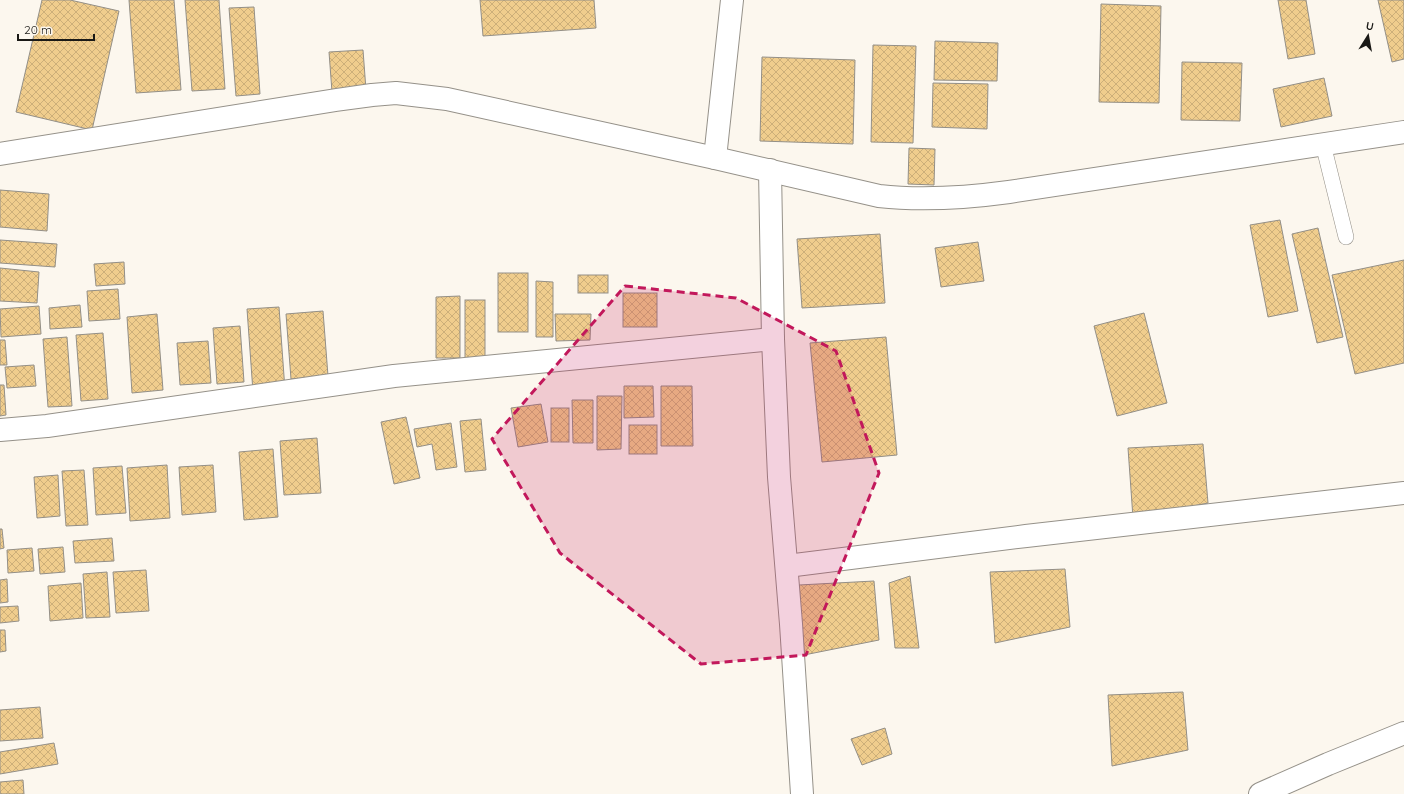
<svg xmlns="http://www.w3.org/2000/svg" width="1404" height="794" font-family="Quicksand,sans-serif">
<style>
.building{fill:url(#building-cross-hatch);stroke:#938f87}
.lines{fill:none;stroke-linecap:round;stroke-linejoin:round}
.service-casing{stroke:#959189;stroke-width:16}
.minor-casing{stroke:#959189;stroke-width:24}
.service{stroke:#fff;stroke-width:15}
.minor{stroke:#fff;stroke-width:22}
.marked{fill:#c2185b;fill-opacity:0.2;stroke:#c2185b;stroke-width:3;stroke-dasharray:8 5;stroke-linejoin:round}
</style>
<defs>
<pattern id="building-cross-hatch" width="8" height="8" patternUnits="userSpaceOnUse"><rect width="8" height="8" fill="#f0cd8d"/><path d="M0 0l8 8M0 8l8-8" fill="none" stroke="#cdaf79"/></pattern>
</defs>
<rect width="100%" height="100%" fill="#fcf7ee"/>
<!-- building -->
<g class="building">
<path d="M42,0h28l49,11 -27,119 -76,-18z"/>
<path d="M129,0h45l7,90 -45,3z"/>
<path d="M185,0h34l6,89 -33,2z"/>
<path d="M480,0h114l2,28 -113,8z"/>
<path d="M1278,0h28l9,54 -27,5z"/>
<path d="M1378,0h26v59l-12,3z"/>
<path d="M1101,4l60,2 -2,97 -60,-1z"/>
<path d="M254,7l6,87 -24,2 -7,-88z"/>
<path d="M935,41l63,2 -1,38 -63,-1z"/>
<path d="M873,45l43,1 -3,97 -42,-1z"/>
<path d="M363,50l3,40 -34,2 -3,-40z"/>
<path d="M762,57l93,3 -2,84 -93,-3z"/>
<path d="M1182,62l60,1 -2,58 -59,-1z"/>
<path d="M1324,78l8,38 -51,11 -8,-38z"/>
<path d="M933,83l55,1 -1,45 -55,-2z"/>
<path d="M909,148l26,1 -1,36 -26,-1z"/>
<path d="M0,190l49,4 -2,37 -47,-4z"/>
<path d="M1280,220l18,91 -30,6 -18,-92z"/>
<path d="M1318,228l25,109 -26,6 -25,-109z"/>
<path d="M880,234l5,69 -83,5 -5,-69z"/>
<path d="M0,240l57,4 -2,23 -55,-4z"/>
<path d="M978,242l6,39 -43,6 -6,-39z"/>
<path d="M1404,260v103l-49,11 -23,-99z"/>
<path d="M124,262l1,22 -29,2 -2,-22z"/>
<path d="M0,268l39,4 -2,31 -37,-2z"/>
<rect x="498" y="273" width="30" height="59"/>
<rect x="578" y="275" width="30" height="18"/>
<path d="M536,281l17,1v55h-17z"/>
<path d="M118,289l2,30 -31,2 -2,-30z"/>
<rect x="623" y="293" width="34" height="34"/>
<path d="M460,296v62h-24v-61z"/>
<rect x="465" y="300" width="20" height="59"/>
<path d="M80,305l2,22 -32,2 -1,-21z"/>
<path d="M39,306l2,28 -40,3 -1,-28z"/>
<path d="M279,307l6,83 -32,2 -6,-83z"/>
<path d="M323,311l5,65 -37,3 -5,-65z"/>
<path d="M1144,313l23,90 -50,13 -23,-90z"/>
<path d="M157,314l6,76 -31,3 -5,-76z"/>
<path d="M555,314h36l-1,26 -34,1z"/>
<path d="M240,326l4,56 -27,2 -4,-56z"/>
<path d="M103,333l5,66 -27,2 -5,-66z"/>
<path d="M67,337l5,69 -24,1 -5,-68z"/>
<path d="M886,337l11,118 -75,7 -12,-119z"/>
<path d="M0,340h5l2,25h-7z"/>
<path d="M208,341l3,42 -31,2 -3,-42z"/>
<path d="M34,365l2,21 -29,2 -2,-21z"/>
<path d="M0,385h4l2,30 -6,1z"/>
<path d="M624,386h29l1,31 -30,1z"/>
<path d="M661,386h31l1,60h-32z"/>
<path d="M597,396h25l-1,53 -24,1z"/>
<path d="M572,400h21v43h-20z"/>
<path d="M541,404l7,38 -30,5 -7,-39z"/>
<rect x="551" y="408" width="18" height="34"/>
<path d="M406,417l14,61 -26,6 -13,-62z"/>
<path d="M481,419l5,51 -21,2 -5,-51z"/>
<path d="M451,423l6,44 -21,3 -4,-26 -15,3 -3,-18z"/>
<rect x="629" y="425" width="28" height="29"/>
<path d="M317,438l4,55 -37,2 -4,-54z"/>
<path d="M1203,444l5,59 -75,15 -5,-70z"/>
<path d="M273,449l5,68 -34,3 -5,-68z"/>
<path d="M167,465l3,53 -40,3 -3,-53z"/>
<path d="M213,465l3,47 -34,3 -3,-48z"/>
<path d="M122,466l4,47 -30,2 -3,-47z"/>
<path d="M84,470l4,55 -22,1 -4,-55z"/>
<path d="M58,475l2,41 -23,2 -3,-41z"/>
<path d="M0,529h2l2,19 -4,1z"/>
<path d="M112,538l2,23 -39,2 -2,-22z"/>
<path d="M63,547l2,25 -25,2 -2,-25z"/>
<path d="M32,548l2,23 -26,2 -1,-23z"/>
<path d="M1065,569l5,58 -75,16 -5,-71z"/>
<path d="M146,570l3,41 -33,2 -3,-41z"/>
<path d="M107,572l3,45 -24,1 -3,-44z"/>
<path d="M910,576l9,72h-24l-6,-65z"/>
<path d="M7,579l1,23 -8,1v-23z"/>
<path d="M874,581l5,59 -75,15 -5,-70z"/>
<path d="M81,583l2,35 -33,3 -2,-35z"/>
<path d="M18,606l1,15 -19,2v-16z"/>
<path d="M0,630h5l1,21 -6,1z"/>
<path d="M1183,692l5,58 -76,16 -4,-71z"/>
<path d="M40,707l3,31 -43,3v-31z"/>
<path d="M885,728l7,26 -30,11 -11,-26z"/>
<path d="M54,743l4,21 -58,10v-22z"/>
<path d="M23,780l1,14h-24v-12z"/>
</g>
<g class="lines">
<!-- service casing -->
<g class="service-casing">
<path id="service" d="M1323,144l23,93"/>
</g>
<!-- minor casing -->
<g class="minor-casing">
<g id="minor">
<path d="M0,154l336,-54 36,-5 24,-2 51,6 268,59 164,38c44,5 86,2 130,-4l395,-60"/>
<path d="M715,158l17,-158"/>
<path d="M770,170l3,169 6,138 12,147 11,170"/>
<path d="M0,430l47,-4 347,-50 379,-37"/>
<path d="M787,566l239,-30 378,-43"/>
<path d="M1260,794l68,-30 76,-31"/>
</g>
</g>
<!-- service -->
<use href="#service" class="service"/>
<!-- minor -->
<use href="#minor" class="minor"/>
</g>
<!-- marked area -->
<path class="marked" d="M625,286l111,12 100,53 43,122 -73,182 -105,9 -141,-111 -68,-114z"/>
<!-- north arrow -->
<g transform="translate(1368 36) rotate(11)" stroke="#fcf7ee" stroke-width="3" paint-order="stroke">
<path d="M0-3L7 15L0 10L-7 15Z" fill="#1a1916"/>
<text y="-6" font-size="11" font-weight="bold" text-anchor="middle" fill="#1a1916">U</text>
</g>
<!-- scale -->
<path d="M18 34v6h76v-6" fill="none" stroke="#1a1916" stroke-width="2"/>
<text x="24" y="34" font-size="12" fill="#1a1916" stroke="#fcf7ee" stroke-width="3" paint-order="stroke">20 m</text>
</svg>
